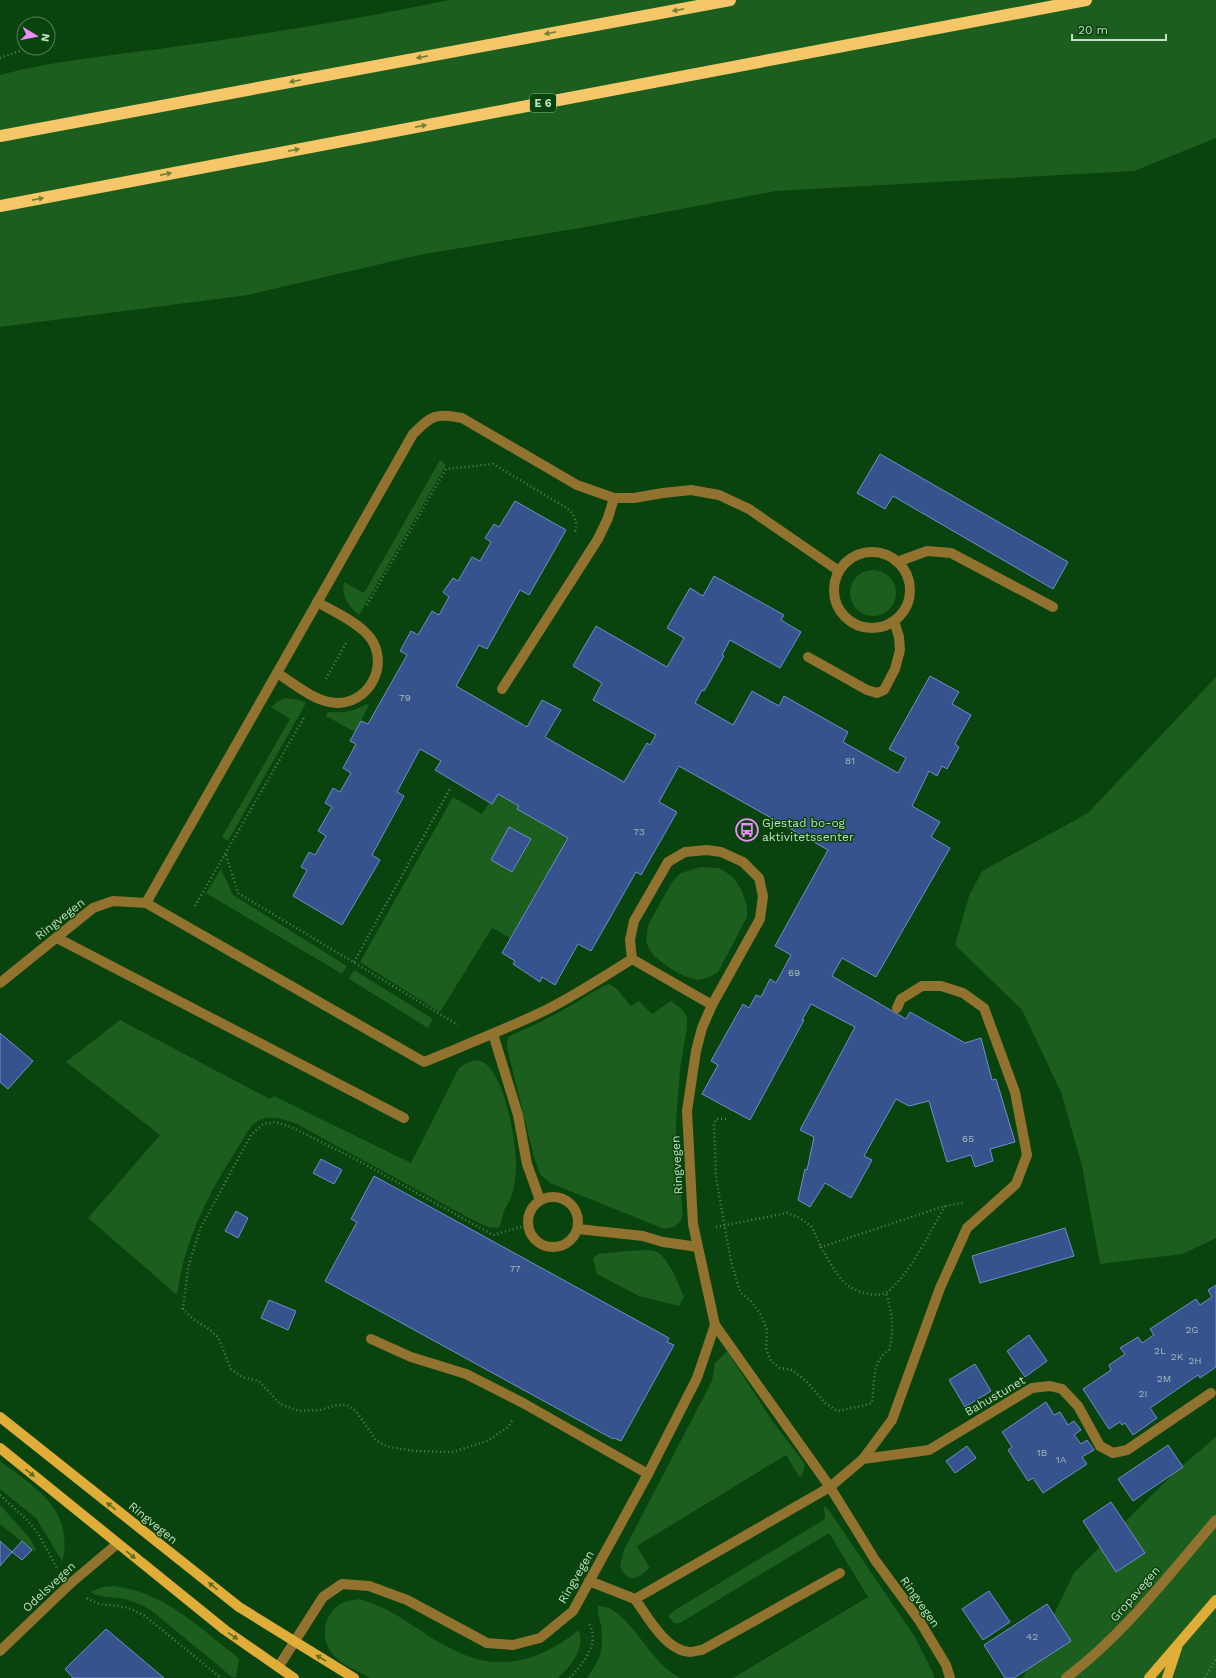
<svg xmlns="http://www.w3.org/2000/svg" width="1216" height="1678" font-family="'Work Sans',sans-serif">
<style>
.green{fill:#1c5e1e;fill-rule:evenodd}
.building{fill:#37538d;stroke:#6f8ecd}
.lines{fill:none;stroke-linecap:round;stroke-linejoin:round}
.path{stroke:#548256;stroke-width:2.5;stroke-dasharray:1 3;stroke-linecap:butt}
.minor{stroke:#91722f;stroke-width:10}
.major{stroke:#e0ad38;stroke-width:10}
.highway{stroke:#f5c768;stroke-width:12}
.oneway{fill:#737e36}
.oneway2{fill:#5f6d1e}
.labels{text-anchor:middle;stroke-width:3;stroke-linejoin:round;paint-order:stroke}
.number-label{font-size:10px;fill:#a0bcb4}
.shield{fill:#09430d;stroke:#8bb08b;stroke-width:1}
.shield-label{font-size:11px;font-weight:bold;fill:#c3dfc1}
.poi-label{font-size:12px;fill:#c3dfc1;stroke:#09430d;text-anchor:start}
.street-label{font-size:12px;fill:#c3dfc1;stroke:#09430d}
</style>
<rect width="100%" height="100%" fill="#09430d"/>
<!-- green -->
<g class="green">
<path d="M449,0h767v138l-82,33 -358,20 -179,34 -178,30 -171,40 -248,32v-252c58,-16 120,-20 180,-29 90,-13 180,-27 269,-46z"/>
<path d="M440,460l6,5 -87,150c-11,-9 -18,-19 -15,-33l20,11z"/>
<circle cx="873" cy="593" r="23"/>
<path d="M1216,677v561l-33,16 -83,10 -18,-98 -21,-74 -39,-82 -67,-65 14,-49 13,-25 106,-58z"/>
<path d="M284,698l15,2 7,3 -78,138 -6,-4 68,-118 -19,-12 6,-5z"/>
<path d="M366,704l3,1 -14,27 -29,-16 2,-4c15,1 25,0 38,-8z"/>
<path d="M498,794l21,12 -1,3 50,29 -58,100 -18,-10 -52,84 -80,-50 93,-165 29,17 8,-12 2,1zM509,827l22,13 -18,32 -22,-12z"/>
<path d="M700,867l19,1 13,8 9,13 6,17v11l-29,55 -8,5 -12,3 -12,-3 -15,-8 -17,-13 -8,-13 2,-18 24,-43 9,-9z"/>
<path d="M221,869l12,26 114,71 -5,8 -136,-81z"/>
<path d="M354,970l79,49 -5,9 -79,-49z"/>
<path d="M609,984l7,4 15,18 8,-5 13,13 19,-13 12,9 4,8v9l-7,43 -4,51v24l7,71c-4,10 -11,13 -21,12l-112,-45 -10,-9 -6,-17 -27,-109 1,-11c21,-10 42,-19 62,-31 13,-7 25,-17 39,-22z"/>
<path d="M120,1020l150,79 4,-3 137,67 48,-95c6,-4 15,-10 22,-7 24,9 36,84 35,107 0,8 -2,19 -4,27 -2,6 -6,11 -8,16 -2,6 -2,13 -6,17l-10,-1 -19,-9 -174,-95c-13,-4 -30,-10 -41,1 -7,6 -12,18 -17,25 -29,45 -53,92 -60,146l-89,-77 72,-83 -94,-73z"/>
<path d="M626,1251c8,0 21,-2 29,0 14,6 23,33 29,46l-5,9 -40,-10 -42,-22 -4,-15 5,-5z"/>
<path d="M727,1351l46,71 32,42 -2,9 -3,5 -14,-23 -149,91 13,22c-13,11 -21,17 -30,-2l4,-16 88,-169 3,-18z"/>
<path d="M1216,1437v241h-193l51,-105 103,-103z"/>
<path d="M0,1461c26,20 61,40 64,75 1,10 1,16 -2,25l-26,-43 -36,-29z"/>
<path d="M0,1505l29,32 7,12 -2,3 -34,-28z"/>
<path d="M824,1506l4,3 87,128 19,38v3h-201l135,-81 -39,-64 -149,90h-6l-6,-7 7,-6 150,-91z"/>
<path d="M114,1586c50,6 83,40 121,69l4,5 -3,17h-4l-80,-66c-11,-7 -21,-11 -33,-13 -10,-1 -20,-1 -29,-6l13,-5z"/>
<path d="M359,1599c7,2 14,4 20,7 25,11 46,30 71,42 47,26 89,14 129,-18 6,19 -7,35 -21,48h-188c-12,-7 -31,-14 -39,-26 -10,-13 -8,-33 5,-45 6,-5 15,-7 23,-8z"/>
<path d="M598,1606c31,-1 52,60 83,72h-94c14,-20 17,-29 14,-53 -1,-7 -5,-13 -3,-19z"/>
</g>
<!-- building -->
<g class="building">
<path d="M880,454l188,108 -15,27 -160,-93 -8,13 -28,-16z"/>
<path d="M515,501l51,29 -37,65 -9,-5 -33,59 -8,-4 -23,41 71,41 15,-27 19,10 -16,27 79,45 23,-39 3,2 6,-10 -63,-35 9,-17 -29,-17 23,-40 71,41 17,-29 -17,-10 23,-40 13,8 11,-20 70,39 -3,5 20,12 -21,36 -50,-28 -8,15 2,1 -20,35 -2,-1 -7,13 38,22 19,-34 27,15 5,-10 64,36 -5,10 55,31 8,-15 -17,-9 41,-73 29,16 -7,12 19,11 -16,29 4,3 -12,22 -5,-3 -5,10 -8,-5 -17,35 28,16 -9,15 19,11 -74,129 -34,-19 -10,18 74,43 4,-7 55,31 16,-5 11,42 4,-1 19,63 -25,7 3,12 -18,6 -4,-12 -24,7 -18,-61 -20,5 -13,-7 -32,57 8,4 -21,38 -26,-15 -15,24 -12,-7 7,-31 2,1 7,-33 -14,-7 55,-103 -44,-23 -9,16h2l-54,100 -48,-26 16,-29 -7,-4 32,-57 6,4 7,-13 5,2 9,-18 6,4 15,-28 -16,-9 53,-96 -149,-84 -20,36 18,10 -36,63 -5,-3 -45,79 -13,-7 -23,41 -13,-8 -2,5 -27,-18 2,-3 -13,-8 66,-115 -51,-29 2,-3 -21,-12 -6,10 -57,-34 6,-9 -21,-12 -23,43 7,4 -32,59 8,5 -38,65 -49,-29 14,-26 -6,-3 8,-15 6,3 11,-19 -8,-5 14,-24 -7,-4 8,-15 7,4 11,-19 -8,-5 13,-24 -6,-3 11,-20 7,3 39,-69 -7,-4 11,-20 7,4 14,-24 7,4 10,-18 -6,-5 10,-14 5,3 14,-24 8,4 11,-19 -6,-4 9,-14 5,3z"/>
<path d="M509,827l22,12 -19,33 -21,-12z"/>
<path d="M0,1033l33,28 -25,28 -8,-7z"/>
<path d="M321,1159l21,11 -8,14 -21,-11z"/>
<path d="M374,1176l295,162 -2,4 7,3 -53,96 -7,-3 -1,1 -288,-158 32,-59 -6,-3z"/>
<path d="M236,1211l12,7 -10,20 -13,-7z"/>
<path d="M1065,1228l9,28 -94,27 -8,-27z"/>
<path d="M1216,1285v82l-16,11 -2,-3 -48,33 7,10 -24,17 -8,-12 -3,2 -2,-3 -11,7 -26,-40 28,-19 -2,-5 16,-11 -5,-6 18,-11 4,6 12,-8 -4,-6 46,-30 4,6 12,-8 -4,-7z"/>
<path d="M269,1300l27,11 -8,19 -27,-12z"/>
<path d="M1029,1335l18,26 -22,16 -18,-26z"/>
<path d="M975,1364l16,27 -26,16 -16,-27z"/>
<path d="M1046,1402l8,13 6,-3 8,13 6,-4 7,9 -7,5 7,9 6,-4 7,10 -12,7 5,7 -44,29 -10,-15 -5,3 -20,-31 4,-3 -10,-15z"/>
<path d="M1168,1445l15,22 -50,34 -15,-22z"/>
<path d="M967,1446l9,12 -21,15 -9,-12z"/>
<path d="M1111,1502l34,51 -29,19 -33,-51z"/>
<path d="M0,1541l12,11 -12,14z"/>
<path d="M22,1541l10,9 -10,10 -10,-8z"/>
<path d="M989,1591l21,31 -27,18 -21,-31z"/>
<path d="M1047,1604l24,37 -57,37h-9l-21,-33z"/>
<path d="M106,1629l58,49h-91l-8,-9z"/>
</g>
<g class="lines">
<!-- path -->
<g class="path">
<path d="M0,58l28,-10"/>
<path d="M367,605l79,-136 47,-5 74,44c8,8 11,13 8,24"/>
<path d="M326,679l20,-36"/>
<path d="M226,855l12,38 220,132"/>
<path d="M195,906l110,-190"/>
<path d="M354,962l97,-175"/>
<path d="M726,1119h-10l-2,5 2,54 15,83 9,31 12,10 9,13 6,15 -1,18 5,13 9,7 12,2 15,12 17,20 13,9 25,-5 10,-3c3,-19 -1,-42 17,-53 6,-23 3,-36 -3,-57"/>
<path d="M945,1206c-13,23 -37,71 -58,86 -11,7 -34,-1 -42,-9 -10,-10 -17,-24 -24,-36l124,-41 18,-3"/>
<path d="M716,1227l71,-14 13,5 12,9 9,20"/>
<path d="M512,1421l-4,6 -21,14 -34,11 -37,-1 -28,-4 -12,-7 -20,-29 -9,-6h-10l-17,5 -21,1 -19,-7 -21,-23 -17,-4 -11,-8 -13,-32 -9,-8 -16,-10 -10,-10 5,-41 12,-39 51,-94 12,-11 12,-2 16,5 66,33 136,75 35,-10"/>
<path d="M0,1495l27,25 10,12 20,36"/>
<path d="M87,1598c14,8 16,6 31,8 10,1 18,5 27,10l76,62"/>
<path d="M570,1678c12,-13 31,-36 19,-54"/>
<path d="M1205,1678l11,-19"/>
</g>
<!-- minor -->
<g class="minor">
<circle cx="872" cy="590" r="38"/>
<path d="M897,562l30,-11 24,2 102,54"/>
<path d="M808,657l59,33 10,3 7,-3 11,-21 5,-19 -1,-13 -5,-16"/>
<path d="M277,673c18,11 40,31 62,30 35,-2 52,-46 27,-70 -13,-13 -33,-22 -49,-31"/>
<path d="M502,689l96,-150 10,-21 6,-20"/>
<path d="M146,903l267,-469c19,-19 22,-21 49,-16l115,67 37,13h20l29,-5 28,-3 28,5 30,14 90,62"/>
<path d="M57,938l347,180"/>
<path d="M632,959l80,46"/>
<path d="M0,983l93,-75 20,-7 33,2 278,159c41,-17 83,-33 124,-53 29,-15 57,-33 84,-50"/>
<path d="M493,1034l25,81 9,49 13,36"/>
<circle cx="553" cy="1222" r="25"/>
<path d="M578,1229l65,7 20,6 35,5"/>
<path d="M715,1325l115,162 45,73 44,60 27,45 4,13"/>
<path d="M371,1339l40,18 55,17 57,29 125,71"/>
<path d="M863,1459l29,-39 48,-132 27,-60 49,-44 11,-29 -12,-63 -31,-84 -21,-15 -22,-7h-19l-21,13 -4,9"/>
<path d="M589,1581l46,18 195,-112 33,-28 66,-9 103,-62 18,-2 12,3 16,17 22,40 13,7 14,-3 84,-57"/>
<path d="M635,1599c12,17 31,52 55,53 4,0 8,-2 12,-2l138,-77"/>
<path d="M0,1651l71,-68 46,-39"/>
<path d="M279,1666l44,-69 19,-13 27,2 38,14 80,43 26,2 27,-7 33,-27 75,-137 49,-96 18,-53 -22,-101 -6,-113 9,-60 6,-23 10,-23 48,-86 3,-23 -4,-18 -16,-16 -22,-10 -14,-2 -22,2 -17,10 -34,59 -4,19 2,19"/>
<path d="M1066,1678c58,-44 103,-103 150,-158"/>
</g>
<!-- major -->
<g class="major">
<path d="M0,1417l239,190 115,71"/>
<path d="M0,1448l225,182 69,48"/>
<path d="M1149,1678l67,-78"/>
<path d="M1167,1678l10,-30"/>
</g>
<!-- highway -->
<g class="highway">
<path d="M0,136l730,-136"/>
<path d="M0,206l1086,-206"/>
</g>
</g>
<!-- one-way arrows -->
<defs><path id="oneway-solid" d="M-6-.8H1V-3.2L6.5 0L1 3.2V.8H-6Z"/></defs>
<g class="oneway">
<use href="#oneway-solid" transform="translate(678 10) rotate(169)"/>
<use href="#oneway-solid" transform="translate(550 33) rotate(169)"/>
<use href="#oneway-solid" transform="translate(422 57) rotate(169)"/>
<use href="#oneway-solid" transform="translate(295 81) rotate(169)"/>
<use href="#oneway-solid" transform="translate(421 126) rotate(-11)"/>
<use href="#oneway-solid" transform="translate(294 150) rotate(-11)"/>
<use href="#oneway-solid" transform="translate(166 174) rotate(-11)"/>
<use href="#oneway-solid" transform="translate(38 199) rotate(-11)"/>
</g>
<g class="oneway2">
<use href="#oneway-solid" transform="translate(30 1473) rotate(39)"/>
<use href="#oneway-solid" transform="translate(111 1506) rotate(-141)"/>
<use href="#oneway-solid" transform="translate(131 1555) rotate(39)"/>
<use href="#oneway-solid" transform="translate(213 1586) rotate(-141)"/>
<use href="#oneway-solid" transform="translate(233 1636) rotate(34)"/>
<use href="#oneway-solid" transform="translate(321 1658) rotate(-149)"/>
</g>
<!-- icons -->
<defs>
<g id="bus-ring" transform="scale(1.15)"><circle r="9.5" fill="#09430d" stroke="#ee8cf8" stroke-width="1.5"/><path d="M-5-6H5V4H4V6H2V4H-2V6H-4V4H-5ZM-3.5-4V0h7V-4ZM-3.5 1.2v1.5H-2V1.2ZM2 1.2v1.5H3.5V1.2Z" fill="#ee8cf8"/></g>
</defs>
<g fill-rule="evenodd">
<use href="#bus-ring" x="747" y="830"/>
</g>
<g class="labels">
<!-- number labels -->
<g class="number-label">
<text x="405" y="701">79</text>
<text x="850" y="764">81</text>
<text x="639" y="835">73</text>
<text x="794" y="976">69</text>
<text x="968" y="1142">65</text>
<text x="515" y="1272">77</text>
<text x="1192" y="1333">2G</text>
<text x="1160" y="1354">2L</text>
<text x="1177" y="1360">2K</text>
<text x="1195" y="1364">2H</text>
<text x="1164" y="1382">2M</text>
<text x="1143" y="1397">2I</text>
<text x="1042" y="1456">1B</text>
<text x="1061" y="1463">1A</text>
<text x="1032" y="1640">42</text>
</g>
<!-- shield labels -->
<rect class="shield" x="530" y="94" width="26" height="18" rx="3"/>
<g class="shield-label">
<text x="543" y="107">E 6</text>
</g>
<!-- poi labels -->
<g class="poi-label">
<text x="762" y="827">Gjestad bo-og<tspan x="762" dy="14">aktivitetssenter</tspan></text>
</g>
<!-- street labels -->
<g class="street-label">
<text transform="translate(60 919) rotate(-38)" y="4">Ringvegen</text>
<text transform="translate(677 1165) rotate(-93)" y="4">Ringvegen</text>
<text transform="translate(995 1396) rotate(-30)" y="4">Bahustunet</text>
<text transform="translate(153 1523) rotate(39)" y="4">Ringvegen</text>
<text transform="translate(576 1577) rotate(-60)" y="4">Ringvegen</text>
<text transform="translate(49 1587) rotate(-43)" y="4">Odelsvegen</text>
<text transform="translate(1135 1594) rotate(-49)" y="4">Gropavegen</text>
<text transform="translate(920 1602) rotate(55)" y="4">Ringvegen</text>
</g>
</g>
<!-- north arrow -->
<g transform="translate(36 36) rotate(100)"><circle r="19" fill="#09430d" stroke="#538155"/>
<path d="M0-3L7 15L0 10L-7 15Z" fill="#ee8cf8"/>
<text y="-6" font-size="11" font-weight="bold" text-anchor="middle" fill="#c3dfc1">N</text>
</g>
<!-- scale -->
<path d="M1072 34v6h94v-6" fill="none" stroke="#c3dfc1" stroke-width="2"/>
<text x="1078" y="34" font-size="12" fill="#c3dfc1" stroke="#09430d" stroke-width="3" paint-order="stroke">20 m</text>
</svg>
